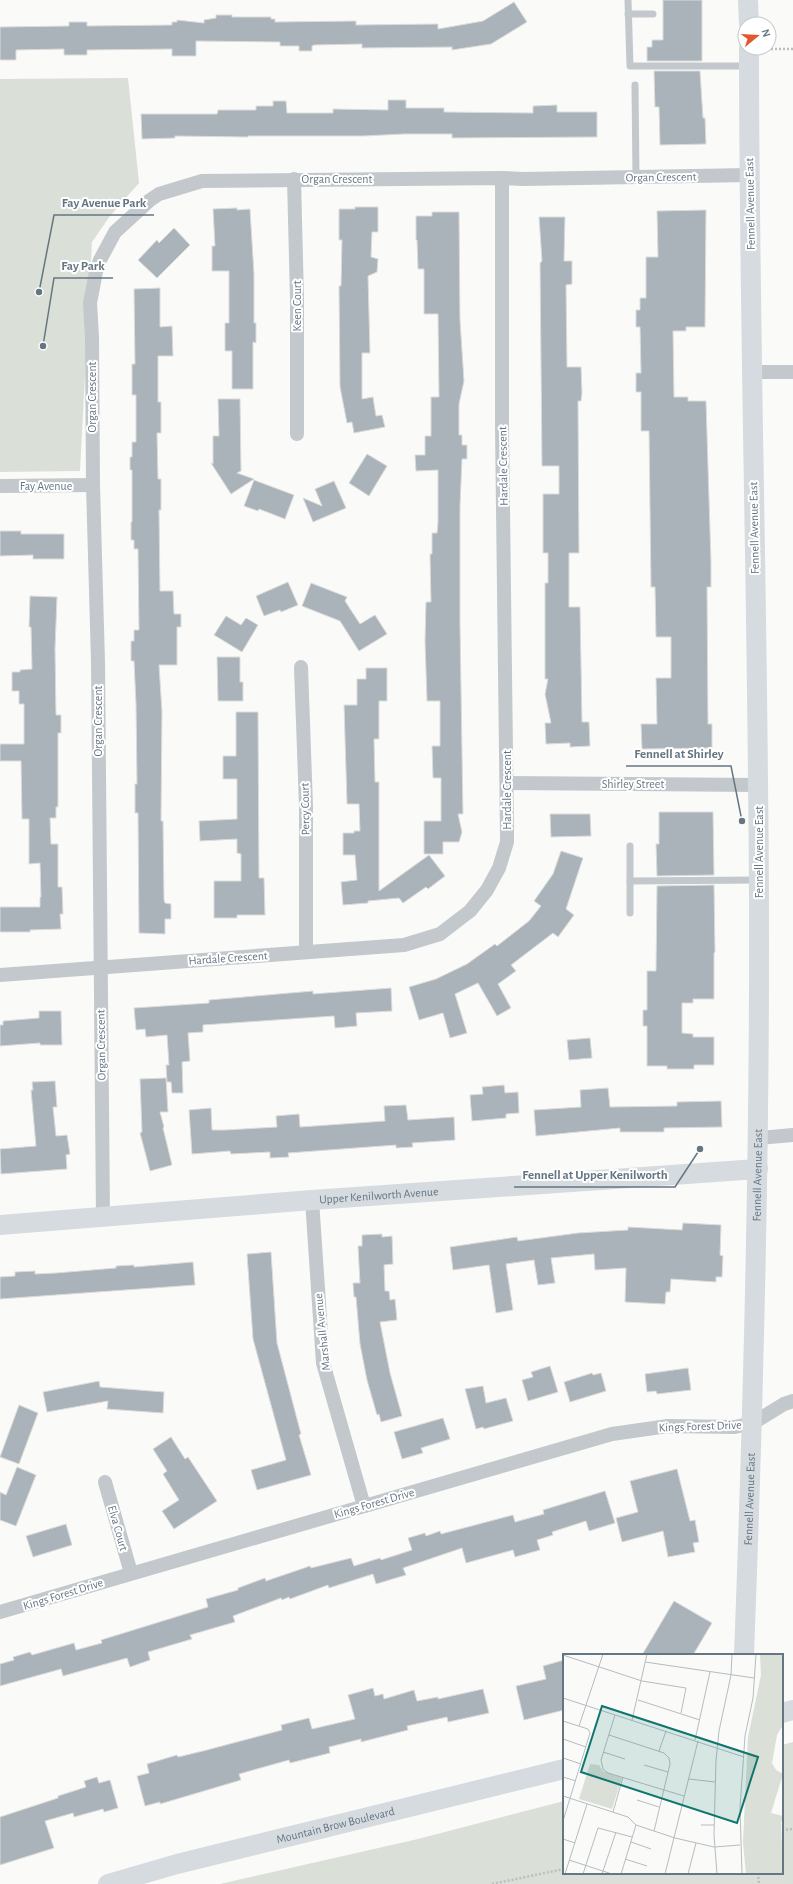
<svg xmlns="http://www.w3.org/2000/svg" width="793" height="1884" font-family="'Alegreya Sans',sans-serif">
<style>
.green{fill:#dadfd7}
.building{fill:#aab3b9;stroke:#dcdcda}
.lines{fill:none;stroke-linecap:round;stroke-linejoin:round}
.path{stroke:#bbbfc2;stroke-width:2.5;stroke-dasharray:2 2;stroke-linecap:butt}
.lane{stroke:#c3c8cc;stroke-width:7}
.street{stroke:#c3c8cc;stroke-width:14}
.secondary{stroke:#d6dbdf;stroke-width:20}
.labels{text-anchor:middle;stroke-width:4;stroke-linejoin:round;paint-order:stroke}
.street-label{font-size:12px;fill:#657683;stroke:#fff}
.inset-road{fill:none;stroke:#b5bdc2;stroke-width:1}
.view{fill:#0f766e;fill-opacity:0.15;stroke:#0f766e;stroke-width:2}
.inset-edge{fill:none;stroke:#657683;stroke-width:2}
.leader{fill:none;stroke:#657683;stroke-width:1.5}
.callout-dot{fill:#657683;stroke:#fff;stroke-width:1.5}
.callout-label{font-size:13px;text-anchor:middle;font-weight:bold;fill:#657683;stroke:#fff;stroke-width:4;stroke-linejoin:round;paint-order:stroke}
</style>
<rect width="100%" height="100%" fill="#fafaf8"/>
<!-- green -->
<g class="green">
<path d="M128,78l11,105 -29,33 -18,26 -12,229 -80,1v-393z"/>
<path d="M793,1742v142h-573l198,-45 146,-38v72h218v-128z"/>
</g>
<!-- building -->
<g class="building">
<path d="M663,0h39v61h-55v-14h5v-7h11z"/>
<path d="M514,2l13,20 -36,22 -39,6v-3l-90,1v-4l-48,1 -2,1v5h-13v-5h-19v-4l-84,-1v15h-24v-7l-85,1v5h-23v-6l-48,1v10h-16v-33l69,-1v-4h18v4l85,-1v-3h5v-2l27,3v-3l12,-2v-3h16v2h39v2h4v3l81,-1v4l82,-1v5l45,-8z"/>
<path d="M654,71h46l3,47h2l1,26 -46,1 -1,-38h-4z"/>
<path d="M388,100h18v8h38v4l89,1v-7l24,-1v7h40v25l-145,1v-4h-48l-41,2h-115v1l-73,-1v2l-33,1 -1,-25h76l1,-4h38v-4h17v-5h13l1,12h46v-4l55,1z"/>
<path d="M355,207h23v25h-6l-1,25 7,2 -1,13 -9,4 2,77h-8v46l11,-2 3,19 6,-1 3,12 -31,6 -2,-11 -5,1 -7,-36 -1,-101h2l1,-46h-3v-31h16z"/>
<path d="M237,208v2l13,-1 4,65v49h2v20l-3,-1v47h-21v-38h-7v-28h4v-52h-17v-25h3l-2,-37z"/>
<path d="M706,210l-1,117h-19v4h-13l1,66h14v4h18l5,161v25h-4l1,137h4v24l-70,1 -1,-25h16l-1,-46h15v-41h-15l-1,-50h-4l-2,-156h-8v-39h-5v-19h5l-1,-46h-4v-17h4v-12h6v-41h12l-1,-46z"/>
<path d="M432,212h27l1,108 4,61 -5,23v31h3v10h5v14h-5l-2,47v118l3,190h-5l4,18 -3,10h-16v12h-19v-33h17v-43h-8l-1,-32h8v-45h-13l-2,-60 1,-39h5l-1,-48h2v-21h5l1,-11v-52l-22,1 -1,-16h10v-19h6v-39h8l-1,-83h-14v-45h-6l-1,-29h-1v-24h16z"/>
<path d="M539,217h26l-1,44h8v23l-6,1 1,82h14l1,26 -1,8h-3l1,152h-10v54h11l2,115h7l1,24 -20,1v-4l-24,1 -1,-21h6l-6,-29 3,-15h-3v-96h3v-30h-5v-59h16v-28h-17l-2,-203 2,-2z"/>
<path d="M174,228l16,17 -33,33 -19,-18 19,-20 2,3z"/>
<path d="M160,288v39l12,-1 1,30h-15v46h3v31h-4l1,46h3v31h-2l1,81h13l1,23h7v13h-4v38h-18l3,47 -1,109h2l1,79 1,3 6,1v15h-6v15l-26,-1 -1,-120h-3v-29h2l-1,-80 -2,-43h-3v-20h3v-11h5l-1,-81h-4v-9h-3v-18h1v-52h-2v-13h2v-15h4v-47h-4v-31h3l-1,-75z"/>
<path d="M218,399h22l1,72 -4,2 17,6 -23,15 -20,-31 2,1v-28h6z"/>
<path d="M367,454l20,12 -18,30 -20,-13z"/>
<path d="M254,480l40,15 -9,24 -26,-10 -1,2 -14,-5z"/>
<path d="M334,481l12,27 -33,14 -10,-24 19,8 -7,-17z"/>
<path d="M0,531h21v3h43v25h-31v-4l-33,1z"/>
<path d="M288,582l10,23 -17,7 -1,-2 -16,6 -8,-20z"/>
<path d="M311,583l36,14 -2,4 15,23 15,-9 12,19 -28,17 -19,-30 -38,-15z"/>
<path d="M30,596l27,1 -2,52 1,66h5v18h-3v74h-2v11h-6l1,26h7v43h4l1,27h-3l1,15 -31,1v2h-30v-25h40v-10h1l-1,-34 -11,1v-45h-7l-1,-58h-21v-17h24v-40h-5v-13h-7v-19h8v-2l12,-1 -1,-42h-2z"/>
<path d="M226,616l15,9 5,-7 12,7 -16,27 -28,-17z"/>
<path d="M217,657h23v25h3v19h-25z"/>
<path d="M366,668h21v33h-8v38h-5l1,43h4v109l50,-36 16,21 -17,13 -2,-2 -23,16 -4,-5 -31,3v2l-25,2 -2,-23 16,-2 -2,-25h-12v-22h11v-2h6l-1,-27h-12l-3,-99h13v-26h9z"/>
<path d="M236,712h22l1,166h5l1,37h-28v3h-23v-37h27v-27l-4,-1v-14l-37,2 -1,-20 38,-2v-40h-14v-23h13z"/>
<path d="M659,812h54l1,63 -57,1 -1,-32h3z"/>
<path d="M550,814h40l1,22 -40,1z"/>
<path d="M561,851l22,7 -17,51 8,6 -16,22 -5,-4 -42,32 5,6 -18,13 13,24 -14,8 -19,-33 -23,11 12,39 -17,5 -7,-25 -24,7 -10,-33 27,-8 31,-15 28,-20 2,2 32,-25 12,-15 -7,-5 19,-27z"/>
<path d="M714,885l1,67 -1,1v46h-21v4h-11v30l11,1v3h21v28h-20v4h-27v-3h-20v-40h-4v-16h4v-39h9l1,-85z"/>
<path d="M391,988l1,23 -36,2 1,13 -22,2 -1,-12 -131,9v7l-15,1 2,28 -8,1 1,31h-11l-1,-11h-4l-1,-17h3l-2,-30 -21,2 -1,-8 -9,1 -2,-22 75,-5v-3l104,-9v3z"/>
<path d="M39,1011h22l1,34h-22v-2l-40,3v-21h3v-4l36,-3z"/>
<path d="M590,1038l2,20 -23,2 -2,-20z"/>
<path d="M166,1078l2,34h-8l4,15 -1,1 9,37 -22,6 -10,-38 2,-1 -2,-53z"/>
<path d="M55,1081l2,26h-4l3,29 11,-1 3,19 -4,1 1,14 -66,5 -1,-25 36,-3 -5,-56h2l-1,-8z"/>
<path d="M504,1085l1,8 13,-1 1,21 -13,1v4l-34,3 -2,-26 13,-1 -1,-7z"/>
<path d="M608,1088l2,19 67,-1v-4l44,-1 1,26 -58,1v4h-44v-4l-84,8 -2,-26 47,-3 -1,-17z"/>
<path d="M406,1105l2,15 46,-3 1,23 -43,3 1,4 -17,1v-3l-108,8 1,4 -19,1v-6l-39,2 -1,-3 -38,3 -3,-44 22,-2 1,22h13l52,-3 -1,-11 23,-2 1,13 85,-6 -1,-15z"/>
<path d="M683,1223l38,2 -1,30 3,1 -1,21h-6v5l-45,-3 -1,13h-4l-1,12 -40,-2 1,-34 -31,2 -1,-16 -43,4 4,25 -17,2 -4,-25 -28,4 7,46 -17,3 -7,-48 -36,5 -3,-23 67,-10 1,4 60,-8 50,-3v-3l54,3z"/>
<path d="M382,1234v3l10,-1 1,28 -9,1 1,26h4l1,9 5,-1 2,21 -17,2 10,51 12,43 -21,6 -2,-8 -2,1 -10,-35 -7,-36 -4,-47h-2l-1,-14h7l-2,-37h4v-11z"/>
<path d="M271,1252l6,91 24,91 -2,1 12,40 -54,15 -6,-20 35,-10 -33,-121 -6,-85z"/>
<path d="M193,1262l2,23 -195,14v-22l15,-1v-4l20,-1v3l21,-1 60,-5v-2l18,-1v2z"/>
<path d="M550,1366l8,26 -30,9 -6,-21 11,-3 -2,-5z"/>
<path d="M688,1368l3,22 -34,4 -1,-3 -9,1 -2,-18z"/>
<path d="M592,1373l1,2 8,-2 5,18 -36,11 -6,-20z"/>
<path d="M99,1381l1,6 64,5 -1,21 -56,-4 1,-8 -61,11 -4,-20z"/>
<path d="M483,1386l3,17 20,-5 7,23 -29,8 -1,-2 -7,2 -11,-40z"/>
<path d="M19,1405l19,8 -19,51 -19,-7z"/>
<path d="M443,1418l7,21 -29,9 2,5 -21,6 -8,-27z"/>
<path d="M171,1437l14,22 3,-2 29,44 -43,28 -12,-18 17,-11 -16,-26 4,-3 -14,-22z"/>
<path d="M17,1467l19,8 -20,51 -16,-6v-28l6,3z"/>
<path d="M677,1469l13,52 5,-1 4,22 -6,1 2,9 -27,5 -5,-26 -41,11 -6,-24 22,-6 -8,-31z"/>
<path d="M605,1491l10,32 -26,8 -3,-10 -34,11 1,3 -16,5 3,10 -25,7 -2,-7 -47,13 -4,-15 -59,20 3,7 -30,9 -3,-10 -44,14 -1,-3 -38,14 -1,-2 -7,3 -1,-2 -48,18 2,6 -45,13 2,4 -44,13 2,8 -20,7 -3,-9 -64,18 -2,-7 -61,17v-22l14,-4 -1,-3 17,-5 2,3 42,-12 2,7 26,-7 -1,-3 107,-33 -2,-8 32,-9v-2l27,-10 1,3 44,-15 1,2 40,-10 3,8 26,-8 1,2 31,-10 -4,-12 17,-5 1,3 14,-5 1,3 72,-19 2,7 29,-8 -1,-4z"/>
<path d="M66,1524l6,21 -39,12 -7,-21z"/>
<path d="M674,1601l38,22 -19,32h-51z"/>
<path d="M564,1660v50l-40,10 -8,-34 30,-7 -3,-13z"/>
<path d="M373,1688l2,8 8,-2 1,5 30,-9 3,11 21,-4v2l45,-10 6,24 -41,9 -1,-5 -40,9 1,4 -47,12v-3l-32,8 1,6 -40,10 -1,-3 -50,14 2,6 -81,24v-2l-15,4 -8,-30 12,-3 -2,-9 30,-9 1,2 25,-6 79,-21 -1,-5 28,-7 3,11 43,-10 -7,-24z"/>
<path d="M97,1777l2,6 11,-3 8,28 -14,4 -1,-3 -29,8 -1,-4 -28,8 9,27 -54,17v-48l58,-19v-2l28,-9 -2,-6z"/>
</g>
<g class="lines">
<!-- path -->
<g class="path">
<path d="M767,49h26"/>
<path d="M782,1830l11,-1"/>
<path d="M758,1873l1,11"/>
<path d="M492,1884l72,-15"/>
</g>
<!-- lane -->
<g class="lane">
<path d="M628,0l2,66h117"/>
<path d="M628,14h25"/>
<path d="M635,85l1,92"/>
<path d="M630,846v67"/>
<path d="M630,881l128,-1"/>
</g>
<!-- street -->
<g class="street">
<path d="M294,179l3,120v135"/>
<path d="M751,372h42"/>
<path d="M0,486l93,-1"/>
<path d="M301,667l5,139v145"/>
<path d="M507,783l251,2"/>
<path d="M0,975l404,-30 36,-11 30,-23 17,-21 12,-22 8,-26v-8l-5,-408v-248"/>
<path d="M758,1138l35,-3"/>
<path d="M312,1200l11,163 41,143"/>
<path d="M103,1217l-5,-555 -5,-177 -1,-148 -2,-34 6,-31 4,-12 15,-28 35,-32 9,-6 43,-13 300,-3 22,1 225,-4"/>
<path d="M105,1482l26,91"/>
<path d="M0,1612l612,-178 56,-8 67,1 18,-4 31,-19 9,-3"/>
</g>
<!-- secondary -->
<g class="secondary">
<path d="M748,0l1,24"/>
<path id="s1" d="M0,1225l312,-25 446,-31"/>
<path id="s2" d="M744,1655c11,-291 18,-581 14,-872 -2,-245 -9,-490 -9,-735"/>
<path d="M782,1713l11,-3"/>
<path id="s3" d="M108,1884l69,-20 387,-95"/>
</g>
</g>
<g class="labels">
<!-- street labels -->
<g class="street-label">
<text transform="translate(661 177) rotate(-1)" y="4">Organ Crescent</text>
<text x="337" y="183">Organ Crescent</text>
<text transform="translate(750 204) rotate(-91)" y="4">Fennell Avenue East</text>
<text transform="translate(297 306) rotate(-90)" y="4">Keen Court</text>
<text transform="translate(92 397) rotate(-90)" y="4">Organ Crescent</text>
<text transform="translate(503 466) rotate(-91)" y="4">Hardale Crescent</text>
<text x="46" y="490">Fay Avenue</text>
<text transform="translate(754 528) rotate(-91)" y="4">Fennell Avenue East</text>
<text transform="translate(98 721) rotate(-90)" y="4">Organ Crescent</text>
<text x="633" y="788">Shirley Street</text>
<text transform="translate(507 790) rotate(-90)" y="4">Hardale Crescent</text>
<text transform="translate(305 809) rotate(-91)" y="4">Percy Court</text>
<text transform="translate(759 852) rotate(-90)" y="4">Fennell Avenue East</text>
<text transform="translate(228 958) rotate(-4)" y="4">Hardale Crescent</text>
<text transform="translate(101 1045) rotate(-91)" y="4">Organ Crescent</text>
<text dy="4" stroke="none"><textPath href="#s2" startOffset="480">Fennell Avenue East</textPath></text>
<text dy="4" stroke="none"><textPath href="#s1" startOffset="380">Upper Kenilworth Avenue</textPath></text>
<text transform="translate(322 1332) rotate(-96)" y="4">Marshall Avenue</text>
<text transform="translate(700 1426) rotate(-2)" y="4">Kings Forest Drive</text>
<text dy="4" stroke="none"><textPath href="#s2" startOffset="156">Fennell Avenue East</textPath></text>
<text transform="translate(374 1503) rotate(-16)" y="4">Kings Forest Drive</text>
<text transform="translate(118 1528) rotate(74)" y="4">Elva Court</text>
<text transform="translate(63 1594) rotate(-17)" y="4">Kings Forest Drive</text>
<text dy="4" stroke="none"><textPath href="#s3" startOffset="235">Mountain Brow Boulevard</textPath></text>
</g>
</g>
<!-- overview -->
<g transform="translate(563 1654)">
<rect width="220" height="220" fill="#fafaf8"/>
<path d="M197,0h23v71l-6,10 -5,28 4,7 7,4 -12,39 12,3 -2,7 2,51h-37l-3,-32 5,-105 13,-62zM27,110l9,1 4,6 19,7 -10,31 -33,-10z" fill="#dadfd7"/>
<path class="inset-road" d="M0,1l79,26 44,7 -5,25M82,8l109,16M0,44l181,59M75,46l62,20M52,61l-14,45 2,9 5,4 76,23M69,66l15,-66M0,67l25,8 2,4 -27,88M16,72l24,-72M46,81l55,18 5,5 1,6 -16,67M0,85l23,8M132,86l15,-68M96,97l7,-20M40,98l22,7M0,104l18,6M81,111l24,7M0,123l13,4M126,125l26,3M0,142l65,21 8,8 39,13 39,9 26,-2M74,146l22,7M50,158l10,-35M138,171h13M0,185l12,4M68,188l20,7M62,205l22,7M6,206l43,14M2,220l22,-70M20,220l15,-46 34,9M39,220l14,-42M58,220l15,-49M102,220l33,-133M125,220l8,-31M154,220l-3,-39 2,-75 3,-29 12,-56 1,-21M179,220l-2,-66 5,-72 8,-38 3,-44"/>
<path class="view" d="M39,52l156,51 -21,66 -156,-51z"/>
<rect width="220" height="220" class="inset-edge"/>
</g>
<!-- callouts -->
<path class="leader" d="M39 292L54 215H154M43 346L54 278H113M742 821L731 766H626M700 1149L675 1187H514"/>
<g class="callout-dot">
<circle cx="39" cy="292" r="4"/>
<circle cx="43" cy="346" r="4"/>
<circle cx="742" cy="821" r="4"/>
<circle cx="700" cy="1149" r="4"/>
</g>
<g class="callout-label">
<text x="104" y="207">Fay Avenue Park</text>
<text x="83" y="270">Fay Park</text>
<text x="679" y="758">Fennell at Shirley</text>
<text x="595" y="1179">Fennell at Upper Kenilworth</text>
</g>
<!-- north arrow -->
<g transform="translate(757 36) rotate(72)"><circle r="19" fill="#ffffff" stroke="#c1c8cd"/>
<path d="M0-3L7 15L0 10L-7 15Z" fill="#e4572e"/>
<text y="-6" font-size="11" font-weight="bold" text-anchor="middle" fill="#657683">N</text>
</g>
</svg>
